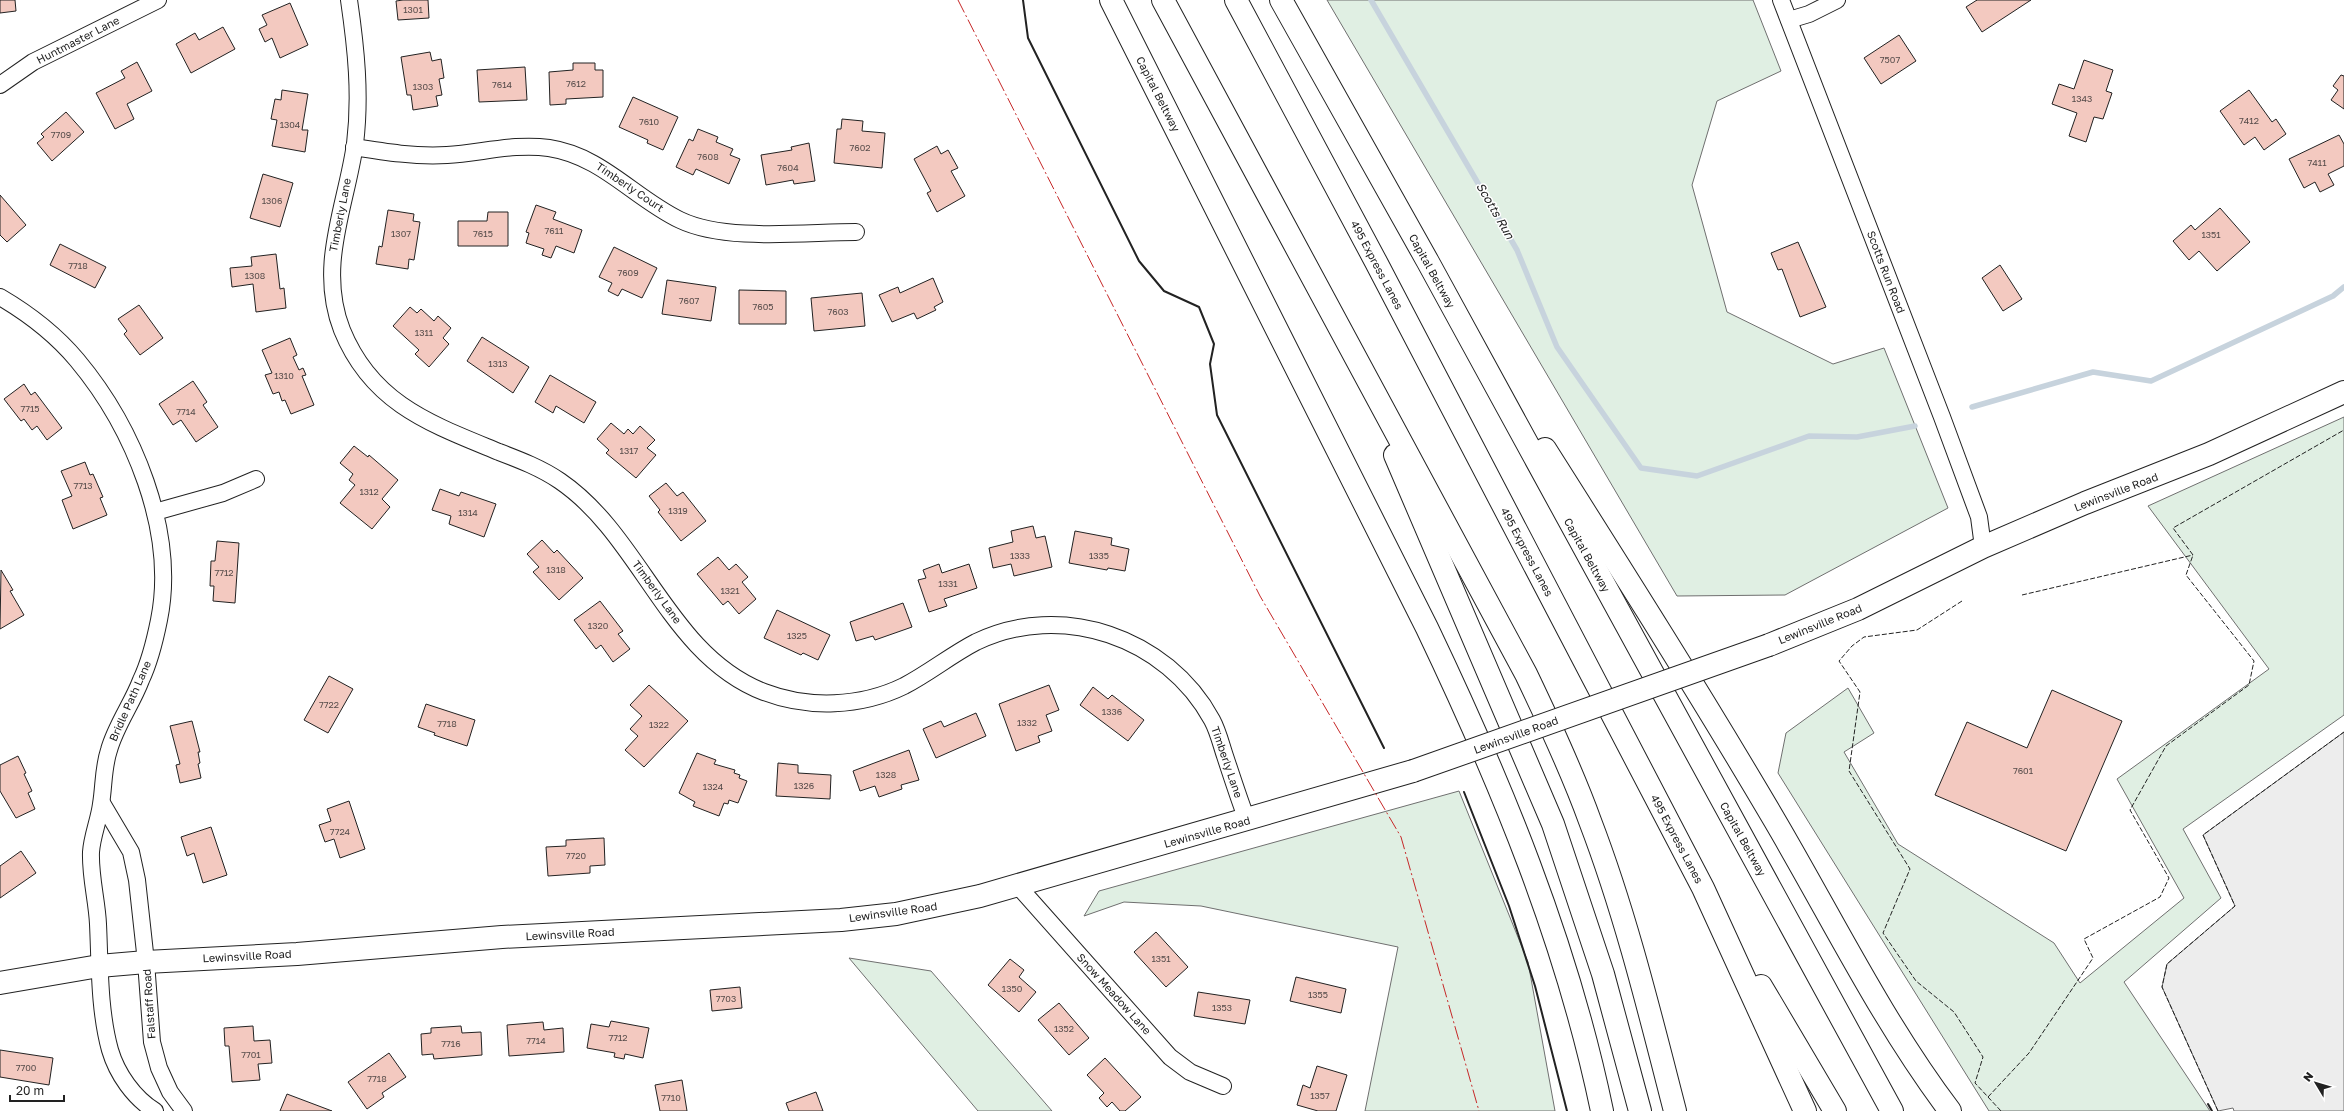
<svg xmlns="http://www.w3.org/2000/svg" width="2344" height="1111" font-family="'Golos Text',sans-serif">
<style>
.green{fill:#e0efe3;stroke:#6f6f6f}
.parking{fill:#ededed;stroke:#6f6f6f}
.lines{fill:none;stroke-linecap:round;stroke-linejoin:round}
.stream{stroke:#c7d3dd;stroke-width:5.5}
.building{fill:#f3c9c0;stroke:#222}
.street-casing{stroke:#222;stroke-width:18}
.secondary-casing{stroke:#222;stroke-width:24}
.highway-casing{stroke:#222;stroke-width:24}
.street{stroke:#fff;stroke-width:16}
.secondary{stroke:#fff;stroke-width:22}
.highway{stroke:#fff;stroke-width:22}
.secondary-bridge-casing{stroke:#222;stroke-width:24;stroke-linecap:butt}
.secondary-bridge{stroke:#fff;stroke-width:22}
.fence{stroke:#222;stroke-width:1;stroke-dasharray:5 2;stroke-linecap:butt}
.wall{stroke:#222;stroke-width:2}
.power{stroke:#c62828;stroke-width:1;stroke-dasharray:14 3 2 3;stroke-linecap:butt}
.labels{text-anchor:middle;stroke-width:3;stroke-linejoin:round;paint-order:stroke}
.number-label{font-size:9px;fill:#564c4a}
.street-label{font-size:11px;fill:#222;stroke:#fff}
.water-label{font-size:12px;font-style:italic;fill:#222;stroke:#fff}
</style>
<rect width="100%" height="100%" fill="#fff"/>
<!-- green -->
<g class="green">
<path d="M1327,0h426l28,71 -64,30 -25,84 35,127 106,52 51,-16 64,160 -163,87 -108,1z"/>
<path d="M2344,417v298l-161,114 38,69 -97,84 86,129h-221l-211,-338 8,-40 62,-45 26,45 -30,19 54,92 156,99 26,40 104,-85 -67,-119 152,-110 -121,-163z"/>
<path d="M1459,791l69,171 27,149h-190l33,-164 -197,-41 -77,-4 -40,14 15,-25z"/>
<path d="M849,958l82,13 121,140h-74z"/>
</g>
<!-- parking -->
<path class="parking" d="M2344,732v379h-110l-1,-3 -15,3 -56,-124 5,-23 68,-58 -32,-71z"/>
<g class="lines">
<!-- stream -->
<g class="stream">
<path d="M1371,0l146,250 40,97 84,121 56,8 112,-40 48,1 58,-11"/>
<path d="M1972,407l121,-35 58,9 182,-85 11,-9"/>
</g>
</g>
<!-- building -->
<g class="building">
<path d="M0,0h15l1,11 -16,2z"/>
<path d="M403,0h25l1,18 -31,2 -2,-19z"/>
<path d="M1977,0h-1h55l-49,32 -16,-25z"/>
<path d="M290,3l18,42 -28,13 -8,-20 -7,4 -6,-13 8,-4 -5,-10z"/>
<path d="M223,27l12,22 -44,24 -15,-29 19,-11 4,7z"/>
<path d="M1899,35l17,26 -35,23 -17,-26z"/>
<path d="M430,52l2,9 9,-2 3,19 -5,1 3,16 -6,1 2,10 -25,4 -2,-15h-4l-6,-38z"/>
<path d="M2084,60l29,10 -7,21 6,2 -9,26 -9,-2 -8,25 -17,-6 8,-23 -25,-9 7,-20 15,5z"/>
<path d="M137,62l15,29 -25,13 7,15 -19,10 -19,-36 29,-15 -4,-7z"/>
<path d="M573,63h22v7h8v27l-37,2v5l-16,1 -1,-33 24,-2z"/>
<path d="M525,67l2,33 -48,2 -2,-32z"/>
<path d="M2341,75l3,1v33l-13,-9 7,-10 -5,-4z"/>
<path d="M282,90l26,4 -6,36h6l-3,22 -33,-6 5,-26 -6,-1 4,-20 6,1z"/>
<path d="M2249,90l23,32 4,-3 10,15 -22,16 -9,-13 -11,8 -24,-34z"/>
<path d="M633,97l45,20 -15,33 -16,-7 1,-3 -29,-13z"/>
<path d="M66,112l18,20 -32,29 -15,-18 7,-6 -3,-3z"/>
<path d="M842,119l21,2 -1,10 23,2 -3,35 -48,-5 3,-34h4z"/>
<path d="M698,129l20,8 -2,5 17,7 -3,6 10,4 -11,25 -33,-15 -3,6 -17,-8 13,-28 4,2z"/>
<path d="M2339,135l5,9v22l-16,8 6,11 -14,7 -5,-10 -11,6 -15,-29z"/>
<path d="M809,143l6,38 -21,3 -1,-4 -27,5 -5,-30 31,-5 -1,-3z"/>
<path d="M937,146l4,8 7,-4 10,18 -7,3 14,25 -28,16 -10,-19 4,-2 -17,-32z"/>
<path d="M263,174l30,9 -13,44 -30,-9z"/>
<path d="M0,195l26,30 -19,17 -7,-7z"/>
<path d="M536,205l20,7 -3,7 29,11 -8,23 -18,-7 -5,12 -9,-3 2,-6 -18,-6 3,-10 -3,-1z"/>
<path d="M2220,208l30,34 -33,29 -18,-20 -10,9 -16,-19 18,-16 4,5z"/>
<path d="M388,210l26,4 -1,7 7,1 -6,38 -5,-1 -1,10 -32,-5 3,-18 3,1z"/>
<path d="M488,212h20v34h-50v-25h29z"/>
<path d="M1798,242l28,65 -26,10 -18,-48 -4,1 -7,-17z"/>
<path d="M60,244l46,23 -11,21 -45,-23z"/>
<path d="M614,247l43,21 -15,30 -20,-9 -4,7 -10,-5 4,-8 -13,-6z"/>
<path d="M276,254l4,35 4,-1 2,20 -30,4 -3,-28 -21,3 -2,-19 22,-2 -1,-9z"/>
<path d="M2000,265l22,34 -19,12 -21,-33z"/>
<path d="M933,278l10,24 -9,5 2,3 -19,9 -3,-6 -22,9 -13,-27 19,-8 2,6z"/>
<path d="M667,280l49,7 -5,34 -49,-7z"/>
<path d="M739,290l47,1v33h-47z"/>
<path d="M862,293l3,33 -51,5 -3,-33z"/>
<path d="M139,305l24,33 -23,17 -16,-21 3,-3 -9,-12z"/>
<path d="M410,307l7,6 4,-4 13,12 4,-5 13,12 -8,10 6,6 -20,23 -14,-13 4,-4 -26,-24z"/>
<path d="M482,337l47,30 -16,26 -46,-32z"/>
<path d="M290,338l7,17 -4,2 6,13 4,-2 3,7 -4,1 12,29 -23,9 -6,-14 -3,1 -3,-9 -6,2 -8,-19 7,-2 -10,-23z"/>
<path d="M550,375l46,27 -12,21 -28,-17 -3,7 -18,-11z"/>
<path d="M193,381l14,21 -4,3 15,22 -22,15 -15,-22 -8,5 -14,-21z"/>
<path d="M24,384l7,11 4,-3 27,36 -15,12 -10,-14 -5,4 -8,-11 -3,2 -17,-22z"/>
<path d="M611,423l13,11 4,-5 5,5 7,-8 15,14 -8,8 9,7 -20,23 -30,-25 3,-3 -12,-11z"/>
<path d="M354,446l14,11 1,-2 29,25 -16,19 8,8 -18,22 -32,-26 15,-18 -6,-5 4,-6 -13,-11z"/>
<path d="M85,462l5,13 3,-1 10,23 -3,1 7,17 -34,14 -11,-29 10,-4 -11,-25z"/>
<path d="M666,483l11,13 6,-4 23,29 -25,20 -23,-29 2,-2 -11,-14z"/>
<path d="M440,489l19,7 2,-4 35,12 -12,33 -35,-13 2,-8 -19,-6z"/>
<path d="M1033,526l3,12 9,-2 7,31 -38,9 -3,-12 -18,4 -4,-20 24,-6 -2,-11z"/>
<path d="M1075,531l37,7 -1,7 18,4 -4,22 -17,-3 -1,2 -38,-7z"/>
<path d="M542,540l12,13 3,-3 26,28 -24,22 -26,-28 6,-5 -12,-13z"/>
<path d="M217,541l22,2 -4,60 -22,-2 1,-15h-4l1,-25h4z"/>
<path d="M718,557l11,13 7,-6 12,13 -6,5 14,17 -17,15 -11,-13 -5,4 -26,-31z"/>
<path d="M939,564l3,9 27,-9 8,24 -33,11 3,7 -18,6 -11,-32 8,-2 -3,-8z"/>
<path d="M1,570l12,20 -3,1 14,24 -24,14z"/>
<path d="M600,601l23,30 -5,3 12,15 -17,13 -12,-17 -5,4 -22,-29z"/>
<path d="M903,603l9,24 -37,13 -2,-4 -17,5 -6,-19z"/>
<path d="M777,610l53,25 -12,25 -15,-7 -2,2 -37,-17z"/>
<path d="M329,676l24,13 -25,44 -24,-13z"/>
<path d="M649,685l39,36 -44,46 -19,-17 13,-14 -8,-7 12,-13 -12,-11z"/>
<path d="M1049,685l10,25 -13,5 6,16 -14,5 2,6 -24,9 -17,-47z"/>
<path d="M1093,687l15,12 4,-4 32,25 -16,21 -48,-36z"/>
<path d="M2052,690l70,31 -56,130 -131,-56 32,-73 60,26z"/>
<path d="M426,704l49,16 -8,26 -33,-11 1,-2 -17,-6z"/>
<path d="M976,713l10,23 -50,22 -13,-29 18,-8 3,6z"/>
<path d="M192,721l8,31h-2l2,11 -2,1 3,14 -21,5 -4,-18 4,-1 -10,-38z"/>
<path d="M909,750l10,30 -18,5 1,4 -23,8 -4,-11 -15,5 -7,-20z"/>
<path d="M697,753l19,7 -2,4 21,6 -1,3 6,2 -1,3 8,3 -9,22 -9,-3 -1,4 -4,-1 -5,13 -26,-10 2,-4 -16,-9z"/>
<path d="M18,756l8,17 -2,1 8,17 -4,2 7,16 -19,9 -16,-27v-26z"/>
<path d="M778,763l20,2v8l33,2 -1,24 -54,-3z"/>
<path d="M349,801l16,48 -25,9 -6,-19 -9,3 -6,-17 12,-4 -4,-12z"/>
<path d="M211,827l16,48 -24,8 -9,-30 -7,3 -6,-19z"/>
<path d="M604,838l1,27 -15,1v7l-42,3 -2,-29 20,-1v-6z"/>
<path d="M21,851l15,22 -36,25v-32z"/>
<path d="M1156,932l32,35 -22,20 -32,-35z"/>
<path d="M1010,959l14,11 -5,7 17,15 -17,20 -31,-27z"/>
<path d="M1296,977l50,12 -5,24 -51,-12z"/>
<path d="M740,987l2,21 -30,3 -2,-21z"/>
<path d="M1198,992l52,8 -5,24 -51,-8z"/>
<path d="M1059,1003l30,35 -20,17 -31,-35z"/>
<path d="M611,1021l38,7 -6,30 -18,-4 -1,5 -10,-2 1,-4 -28,-5 4,-24 18,3z"/>
<path d="M543,1022l1,8 19,-2 1,24 -55,4 -2,-31z"/>
<path d="M253,1026l1,15 16,-1 2,23 -14,1 2,16 -28,2 -3,-36h-4l-1,-18z"/>
<path d="M461,1026l1,7 19,-1 1,23 -48,4 -1,-5 -11,1 -1,-21 10,-1v-5z"/>
<path d="M0,1050l53,8 -4,27 -49,-8z"/>
<path d="M389,1053l17,24 -24,16 2,4 -17,12 -19,-27z"/>
<path d="M1105,1058l36,39 -16,14h-5l-8,-9 -5,5 -8,-9 5,-5 -17,-18z"/>
<path d="M1317,1066l30,9 -11,36h-18l-21,-6 6,-20 7,3z"/>
<path d="M682,1080l5,31h-27l-5,-26z"/>
<path d="M816,1092l7,19h-34l-3,-8z"/>
<path d="M287,1094l45,17h-52z"/>
</g>
<g class="lines">
<!-- street casing -->
<g class="street-casing">
<g id="street">
<path d="M349,0c7,48 12,95 6,144 -9,63 -38,122 -13,186 30,74 89,94 157,122 21,8 42,16 61,29 82,56 108,174 204,211 44,17 97,15 140,-6 25,-13 47,-31 72,-44 85,-41 191,-5 236,78 6,11 9,24 13,36 7,21 14,43 22,64"/>
<path d="M1781,0l161,417 37,100 4,30"/>
<path d="M1789,20l20,-6 28,-14"/>
<path d="M0,85l33,-23 125,-62"/>
<path d="M354,147c31,5 62,10 93,8 34,-2 68,-12 102,-7 53,8 85,50 131,72 46,22 125,12 176,12"/>
<path d="M0,297c29,17 56,38 77,63 56,67 100,171 82,260 -4,20 -9,41 -18,60 -9,24 -25,45 -32,70 -6,18 -5,36 -8,54 -2,16 -9,32 -10,48 -1,24 6,49 7,72 2,42 1,86 12,126 7,24 24,48 45,61"/>
<path d="M155,512l68,-19 33,-14"/>
<path d="M102,803l29,49 6,28 9,82 6,80 7,26 11,24 14,19"/>
<path d="M1018,886l152,171 20,15 33,14"/>
</g>
</g>
<!-- secondary casing -->
<g class="secondary-casing">
<g id="secondary">
<path d="M1769,645l89,-36 125,-62 102,-44 124,-49 135,-62"/>
<path d="M0,983l99,-17 47,-4 151,-8 205,-17 339,-17 55,-6 84,-18 433,-125"/>
</g>
</g>
<!-- highway casing -->
<g class="highway-casing">
<g id="highway">
<path d="M1111,0l316,628c74,155 140,314 175,483"/>
<path d="M1163,0l363,674c23,48 46,97 64,147 36,94 60,193 85,290"/>
<path d="M1236,0l140,262 327,626 102,223"/>
<path d="M1281,0l147,262 464,849"/>
<path d="M1545,449c78,123 156,246 230,372 57,97 107,200 175,290"/>
<path d="M1395,455l158,369 50,150 37,137"/>
<path d="M1761,986l74,125"/>
</g>
</g>
<!-- street -->
<use href="#street" class="street"/>
<!-- secondary -->
<use href="#secondary" class="secondary"/>
<!-- highway -->
<use href="#highway" class="highway"/>
<!-- secondary-bridge casing -->
<g class="secondary-bridge-casing">
<path id="secondary-bridge" d="M1413,771l356,-126"/>
</g>
<!-- secondary-bridge -->
<use href="#secondary-bridge" class="secondary-bridge"/>
<!-- fence -->
<g class="fence">
<path d="M2193,555l-20,-27 171,-98"/>
<path d="M2022,595l171,-40"/>
<path d="M1962,601l-45,29 -53,7 -12,9 -13,15 21,31 -11,79 61,98 -27,64 33,48 38,31 29,45 -8,26 26,28"/>
<path d="M1988,1097l41,-44 64,-95 -9,-19 76,-42 9,-19 -39,-68 36,-64 83,-61 5,-24 -68,-86 7,-20"/>
<path d="M2218,1111l-56,-124 5,-23 68,-58 -32,-71 141,-103"/>
</g>
<!-- wall -->
<g class="wall">
<path d="M1023,0l5,38 111,223 25,30 35,16 15,37 -4,20 7,51 167,333"/>
<path d="M1464,792l45,114 26,80 32,125"/>
<path d="M2208,1104l4,7"/>
</g>
<!-- power -->
<path class="power" d="M958,0l302,596 141,241 78,274"/>
</g>
<g class="labels">
<!-- number labels -->
<g class="number-label">
<text x="413" y="13">1301</text>
<text x="1890" y="63">7507</text>
<text x="576" y="87">7612</text>
<text x="502" y="88">7614</text>
<text x="423" y="90">1303</text>
<text x="2082" y="102">1343</text>
<text x="2249" y="124">7412</text>
<text x="649" y="125">7610</text>
<text x="290" y="128">1304</text>
<text x="61" y="138">7709</text>
<text x="860" y="151">7602</text>
<text x="708" y="160">7608</text>
<text x="2317" y="166">7411</text>
<text x="788" y="171">7604</text>
<text x="272" y="204">1306</text>
<text x="554" y="234">7611</text>
<text x="401" y="237">1307</text>
<text x="483" y="237">7615</text>
<text x="2211" y="238">1351</text>
<text x="78" y="269">7718</text>
<text x="628" y="276">7609</text>
<text x="255" y="279">1308</text>
<text x="689" y="304">7607</text>
<text x="763" y="310">7605</text>
<text x="838" y="315">7603</text>
<text x="424" y="336">1311</text>
<text x="498" y="367">1313</text>
<text x="284" y="379">1310</text>
<text x="30" y="412">7715</text>
<text x="186" y="415">7714</text>
<text x="629" y="454">1317</text>
<text x="83" y="489">7713</text>
<text x="369" y="495">1312</text>
<text x="678" y="514">1319</text>
<text x="468" y="516">1314</text>
<text x="1020" y="559">1333</text>
<text x="1099" y="559">1335</text>
<text x="556" y="573">1318</text>
<text x="224" y="576">7712</text>
<text x="948" y="587">1331</text>
<text x="730" y="594">1321</text>
<text x="598" y="629">1320</text>
<text x="797" y="639">1325</text>
<text x="329" y="708">7722</text>
<text x="1112" y="715">1336</text>
<text x="1027" y="726">1332</text>
<text x="447" y="727">7718</text>
<text x="659" y="728">1322</text>
<text x="2023" y="774">7601</text>
<text x="886" y="778">1328</text>
<text x="804" y="789">1326</text>
<text x="713" y="790">1324</text>
<text x="340" y="835">7724</text>
<text x="576" y="859">7720</text>
<text x="1161" y="962">1351</text>
<text x="1012" y="992">1350</text>
<text x="1318" y="998">1355</text>
<text x="726" y="1002">7703</text>
<text x="1222" y="1011">1353</text>
<text x="1064" y="1032">1352</text>
<text x="618" y="1041">7712</text>
<text x="536" y="1044">7714</text>
<text x="451" y="1047">7716</text>
<text x="251" y="1058">7701</text>
<text x="26" y="1071">7700</text>
<text x="377" y="1082">7718</text>
<text x="1320" y="1099">1357</text>
<text x="671" y="1101">7710</text>
</g>
<!-- street labels -->
<g class="street-label">
<text transform="translate(78 40) rotate(-27)" y="4">Huntmaster Lane</text>
<text transform="translate(1158 94) rotate(63)" y="4">Capital Beltway</text>
<text transform="translate(630 187) rotate(34)" y="4">Timberly Court</text>
<text transform="translate(340 215) rotate(-79)" y="4">Timberly Lane</text>
<text transform="translate(1377 265) rotate(62)" y="4">495 Express Lanes</text>
<text transform="translate(1432 271) rotate(61)" y="4">Capital Beltway</text>
<text transform="translate(1886 272) rotate(69)" y="4">Scotts Run Road</text>
<text transform="translate(2116 492) rotate(-21)" y="4">Lewinsville Road</text>
<text transform="translate(1527 552) rotate(62)" y="4">495 Express Lanes</text>
<text transform="translate(1587 555) rotate(61)" y="4">Capital Beltway</text>
<text transform="translate(657 592) rotate(54)" y="4">Timberly Lane</text>
<text transform="translate(1820 624) rotate(-22)" y="4">Lewinsville Road</text>
<text transform="translate(130 701) rotate(-66)" y="4">Bridle Path Lane</text>
<text transform="translate(1516 735) rotate(-20)" y="4">Lewinsville Road</text>
<text transform="translate(1227 762) rotate(71)" y="4">Timberly Lane</text>
<text transform="translate(1207 832) rotate(-16)" y="4">Lewinsville Road</text>
<text transform="translate(1677 839) rotate(62)" y="4">495 Express Lanes</text>
<text transform="translate(1743 839) rotate(61)" y="4">Capital Beltway</text>
<text transform="translate(893 912) rotate(-8)" y="4">Lewinsville Road</text>
<text transform="translate(570 934) rotate(-3)" y="4">Lewinsville Road</text>
<text transform="translate(247 956) rotate(-3)" y="4">Lewinsville Road</text>
<text transform="translate(1114 994) rotate(48)" y="4">Snow Meadow Lane</text>
<text transform="translate(149 1004) rotate(-94)" y="4">Falstaff Road</text>
</g>
<!-- water labels -->
<g class="water-label">
<text transform="translate(1495 211) rotate(60)" y="4">Scotts Run</text>
</g>
</g>
<!-- north arrow -->
<g transform="translate(2316 1083) rotate(308)" stroke="#ffffff" stroke-width="3" paint-order="stroke">
<path d="M0-3L7 15L0 10L-7 15Z" fill="#222222"/>
<text y="-6" font-size="11" font-weight="bold" text-anchor="middle" fill="#222222">N</text>
</g>
<!-- scale -->
<path d="M10 1095v6h54v-6" fill="none" stroke="#222222" stroke-width="2"/>
<text x="16" y="1095" font-size="12" fill="#222222" stroke="#ffffff" stroke-width="3" paint-order="stroke">20 m</text>
</svg>
